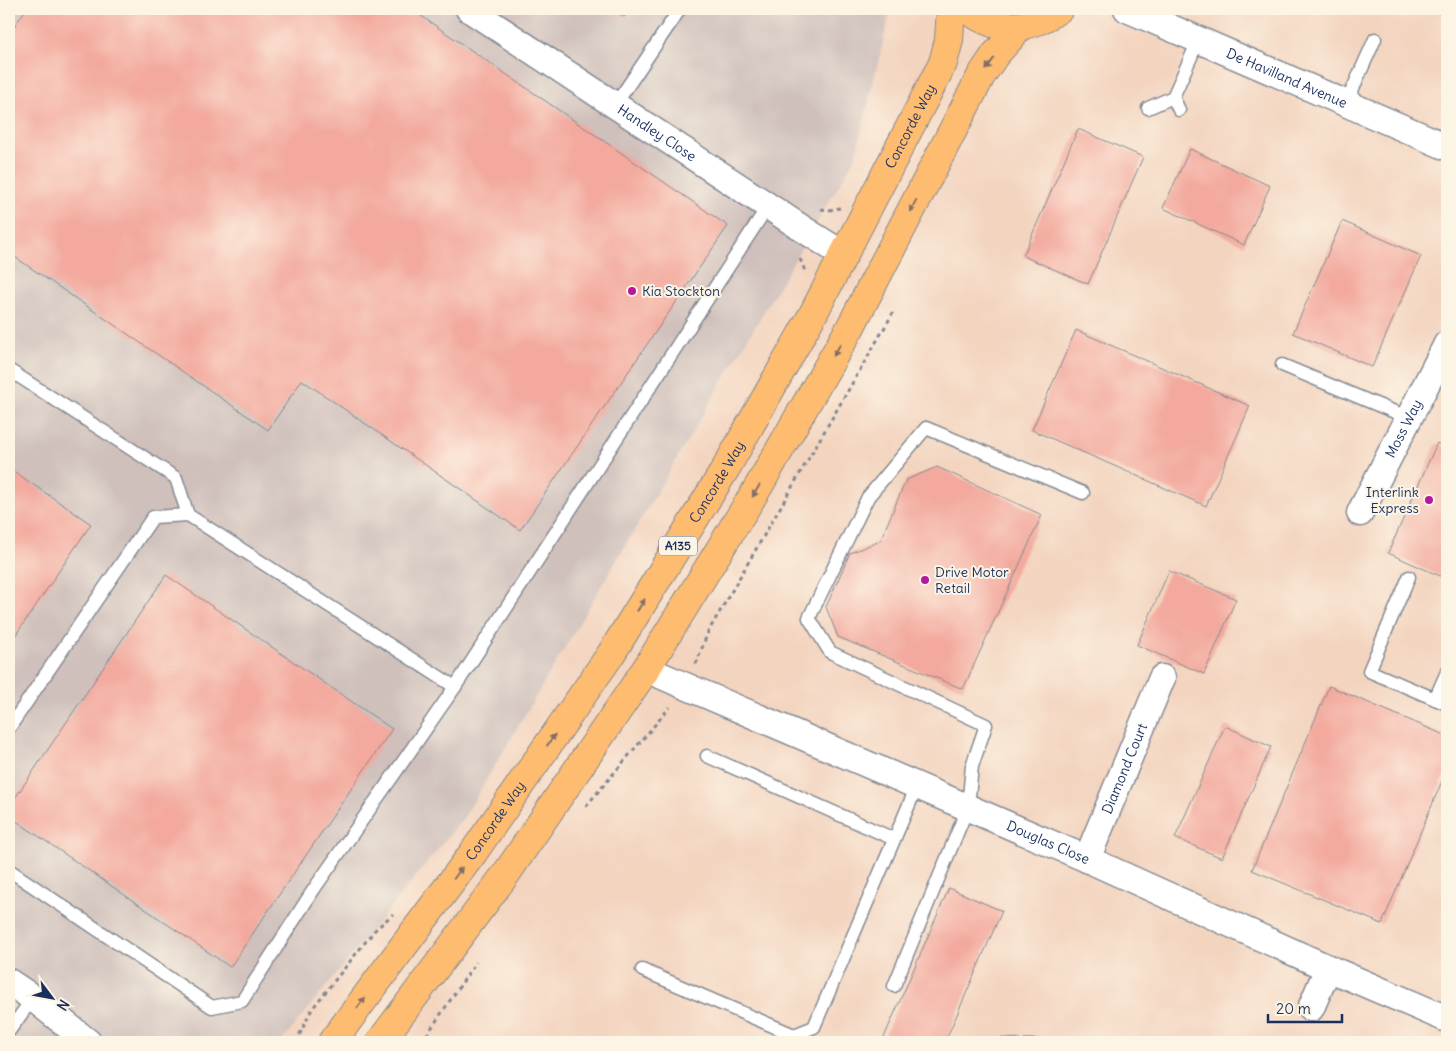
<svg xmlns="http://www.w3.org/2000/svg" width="1456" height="1051" font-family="Delius,sans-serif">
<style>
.built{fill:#f3d4bf}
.industrial{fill:#cfc0bb}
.building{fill:#f3a99d}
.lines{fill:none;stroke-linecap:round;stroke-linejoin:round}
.lane-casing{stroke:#858991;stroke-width:15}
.street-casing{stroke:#858991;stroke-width:29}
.primary-casing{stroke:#858991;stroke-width:30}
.path{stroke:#858991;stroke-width:3;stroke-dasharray:4 4;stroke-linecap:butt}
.lane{stroke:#fff;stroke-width:12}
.street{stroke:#fff;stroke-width:26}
.primary{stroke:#febc70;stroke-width:28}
.oneway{fill:#816e66}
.poi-dot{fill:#b5179e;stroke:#fcf5e5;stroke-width:2}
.labels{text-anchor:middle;stroke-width:4;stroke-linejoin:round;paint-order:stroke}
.shield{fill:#fcf5e5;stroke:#5e6a86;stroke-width:1}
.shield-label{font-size:12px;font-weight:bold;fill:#1b2f5e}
.street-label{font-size:14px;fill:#1b2f5e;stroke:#fcf5e5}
.poi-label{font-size:14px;fill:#1b2f5e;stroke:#fcf5e5;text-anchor:start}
</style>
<rect width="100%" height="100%" fill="#fcf5e5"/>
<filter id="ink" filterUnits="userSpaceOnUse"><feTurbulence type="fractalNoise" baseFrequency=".02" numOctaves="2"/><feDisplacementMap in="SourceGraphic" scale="10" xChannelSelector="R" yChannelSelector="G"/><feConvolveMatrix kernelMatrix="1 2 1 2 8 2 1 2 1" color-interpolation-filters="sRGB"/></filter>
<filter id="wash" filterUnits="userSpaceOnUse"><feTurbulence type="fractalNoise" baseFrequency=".0096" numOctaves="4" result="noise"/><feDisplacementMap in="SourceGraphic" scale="20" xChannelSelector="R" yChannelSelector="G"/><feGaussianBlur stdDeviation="1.12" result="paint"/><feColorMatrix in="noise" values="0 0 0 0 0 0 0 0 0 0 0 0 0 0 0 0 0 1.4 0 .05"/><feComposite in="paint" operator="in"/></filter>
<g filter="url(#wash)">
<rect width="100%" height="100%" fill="#efe3c4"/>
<!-- built -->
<path class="built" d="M891,9h556v1033h-1166l184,-226 390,-658z"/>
<!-- industrial -->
<path class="industrial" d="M9,9h882l-36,149 -390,658 -184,226h-272z"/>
<g id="blocks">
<!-- building -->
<g class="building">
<path d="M26,9h385l317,217 -208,304 -218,-150 -34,50 -259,-177v-219z"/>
<path d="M612,9h17l-5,8z"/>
<path d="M1432,9h15v7z"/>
<path d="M1078,129l65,28 -55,127 -65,-28z"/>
<path d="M1190,149l80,37 -26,59 -81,-37z"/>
<path d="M1342,221l79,35 -49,111 -79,-34z"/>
<path d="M1076,330l174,76 -44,100 -174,-76z"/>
<path d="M1437,443l10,5v131l-59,-26z"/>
<path d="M937,467l105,48 -79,174 -125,-52 -12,-30 24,-54 30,-12 26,-61z"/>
<path d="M9,468l82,56 -82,121z"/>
<path d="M1169,571l67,28 -32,75 -67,-29z"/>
<path d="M166,575l226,154 -162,238 -221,-151v-9z"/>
<path d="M1329,686l118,50v33l-65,155 -130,-54z"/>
<path d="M1225,726l46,21 -49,111 -47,-20z"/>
<path d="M949,888l53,23 -57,131h-63z"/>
<path d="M1001,1038l114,3v1h-115z"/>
</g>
</g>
</g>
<g filter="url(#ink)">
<use href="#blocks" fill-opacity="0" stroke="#858991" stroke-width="1"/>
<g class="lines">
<!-- lane casing -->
<g class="lane-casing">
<g id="lane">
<path d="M1346,104l29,-65"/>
<path d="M615,105l65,-96"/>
<path d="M1148,108l25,-11"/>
<path d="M1179,110l-6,-13 26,-58"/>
<path d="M1282,365l127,53"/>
<path d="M9,370l167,108 12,37"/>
<path d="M1409,577l-40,94 78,33"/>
<path d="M1435,699l12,-27"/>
<path d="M9,728l144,-211 35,-2 267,172 313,-481"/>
<path d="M707,756l187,83"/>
<path d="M9,870l203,137 30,-6 72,-112 141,-202"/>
<path d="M642,970l152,65 20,-8 103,-241"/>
<path d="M894,986l74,-179 4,-41 14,-41 -156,-73 -21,-34 59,-121 58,-69 157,65"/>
<path d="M9,1031l24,-33"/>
</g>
</g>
<!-- street casing -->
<g class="street-casing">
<g id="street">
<path id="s1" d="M469,9l334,220 41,26"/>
<path id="s2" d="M1127,9l320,138"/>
<path id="s3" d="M1360,513l87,-169"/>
<path id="s4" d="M646,669l441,190 241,109 119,51"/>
<path id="s5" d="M1087,859l75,-181"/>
<path d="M9,982l24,16 55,44"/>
<path d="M1311,1008l17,-40"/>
</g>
</g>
<!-- primary casing -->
<g class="primary-casing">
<g id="primary">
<path d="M967,9c32,24 60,22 92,0"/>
<path id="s6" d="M332,1042l141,-189 138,-199 115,-186 87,-154 130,-251 6,-23 2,-31"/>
<path d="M380,1042l126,-168 140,-205 111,-180 93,-161 131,-252 14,-21 26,-29"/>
</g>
</g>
<!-- path -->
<g class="path">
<path d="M821,209l8,1 11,-2"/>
<path d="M800,259l5,12"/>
<path d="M696,664l12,-32 185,-319"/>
<path d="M586,806l84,-99"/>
<path d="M296,1042l16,-33 63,-79 18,-16"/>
<path d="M422,1042l54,-80"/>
</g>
<!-- lane -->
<use href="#lane" class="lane"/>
<!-- street -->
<use href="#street" class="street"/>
<!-- primary -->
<use href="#primary" class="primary"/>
</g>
<!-- one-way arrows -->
<defs><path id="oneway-solid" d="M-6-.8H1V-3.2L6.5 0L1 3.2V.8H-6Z" transform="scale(1.25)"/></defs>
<g class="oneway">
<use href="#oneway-solid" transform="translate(990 64) rotate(125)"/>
<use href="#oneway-solid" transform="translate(913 206) rotate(118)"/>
<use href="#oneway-solid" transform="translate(837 350) rotate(120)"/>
<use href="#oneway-solid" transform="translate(756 491) rotate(121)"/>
<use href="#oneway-solid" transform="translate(641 605) rotate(-58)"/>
<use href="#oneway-solid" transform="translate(551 740) rotate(-55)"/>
<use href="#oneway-solid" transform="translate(458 873) rotate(-53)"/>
<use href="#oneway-solid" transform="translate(361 1003) rotate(-53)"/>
</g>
</g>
<!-- markers -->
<g class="poi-dot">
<circle cx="632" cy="291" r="5"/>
<circle cx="1429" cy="500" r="5"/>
<circle cx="925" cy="580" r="5"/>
</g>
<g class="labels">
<!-- shield labels -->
<rect class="shield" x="659" y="536.5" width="38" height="19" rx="4"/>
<g class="shield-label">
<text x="678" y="550">A135</text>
</g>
<!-- street labels -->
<g class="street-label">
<text dy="5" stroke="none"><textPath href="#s2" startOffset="174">De Havilland Avenue</textPath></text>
<text dy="5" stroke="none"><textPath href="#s6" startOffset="1085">Concorde Way</textPath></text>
<text dy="5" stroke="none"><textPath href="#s1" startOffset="225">Handley Close</textPath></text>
<text dy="5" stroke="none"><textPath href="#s3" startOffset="95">Moss Way</textPath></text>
<text dy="5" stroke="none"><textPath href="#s6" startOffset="680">Concorde Way</textPath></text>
<text dy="5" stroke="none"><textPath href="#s5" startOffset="98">Diamond Court</textPath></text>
<text dy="5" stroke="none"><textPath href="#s6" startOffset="275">Concorde Way</textPath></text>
<text dy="5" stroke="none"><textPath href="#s4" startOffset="438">Douglas Close</textPath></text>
</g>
<!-- poi labels -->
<g class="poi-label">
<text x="642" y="296">Kia Stockton</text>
<text x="1419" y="497" text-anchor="end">Interlink<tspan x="1419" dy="16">Express</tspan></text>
<text x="935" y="577">Drive Motor<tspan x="935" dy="16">Retail</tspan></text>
</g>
</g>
<!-- margin -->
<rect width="1456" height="1051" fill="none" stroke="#fcf5e5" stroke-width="30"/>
<!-- north arrow -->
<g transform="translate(52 998) rotate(122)" stroke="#fcf5e5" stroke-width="4" paint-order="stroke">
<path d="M0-4L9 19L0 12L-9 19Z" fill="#1b2f5e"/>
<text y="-8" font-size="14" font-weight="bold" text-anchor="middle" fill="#1b2f5e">N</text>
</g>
<!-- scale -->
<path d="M1268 1014v8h74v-8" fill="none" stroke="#1b2f5e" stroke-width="2.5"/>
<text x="1276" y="1014" font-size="15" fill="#1b2f5e" stroke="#fcf5e5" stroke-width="4" paint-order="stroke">20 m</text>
</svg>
